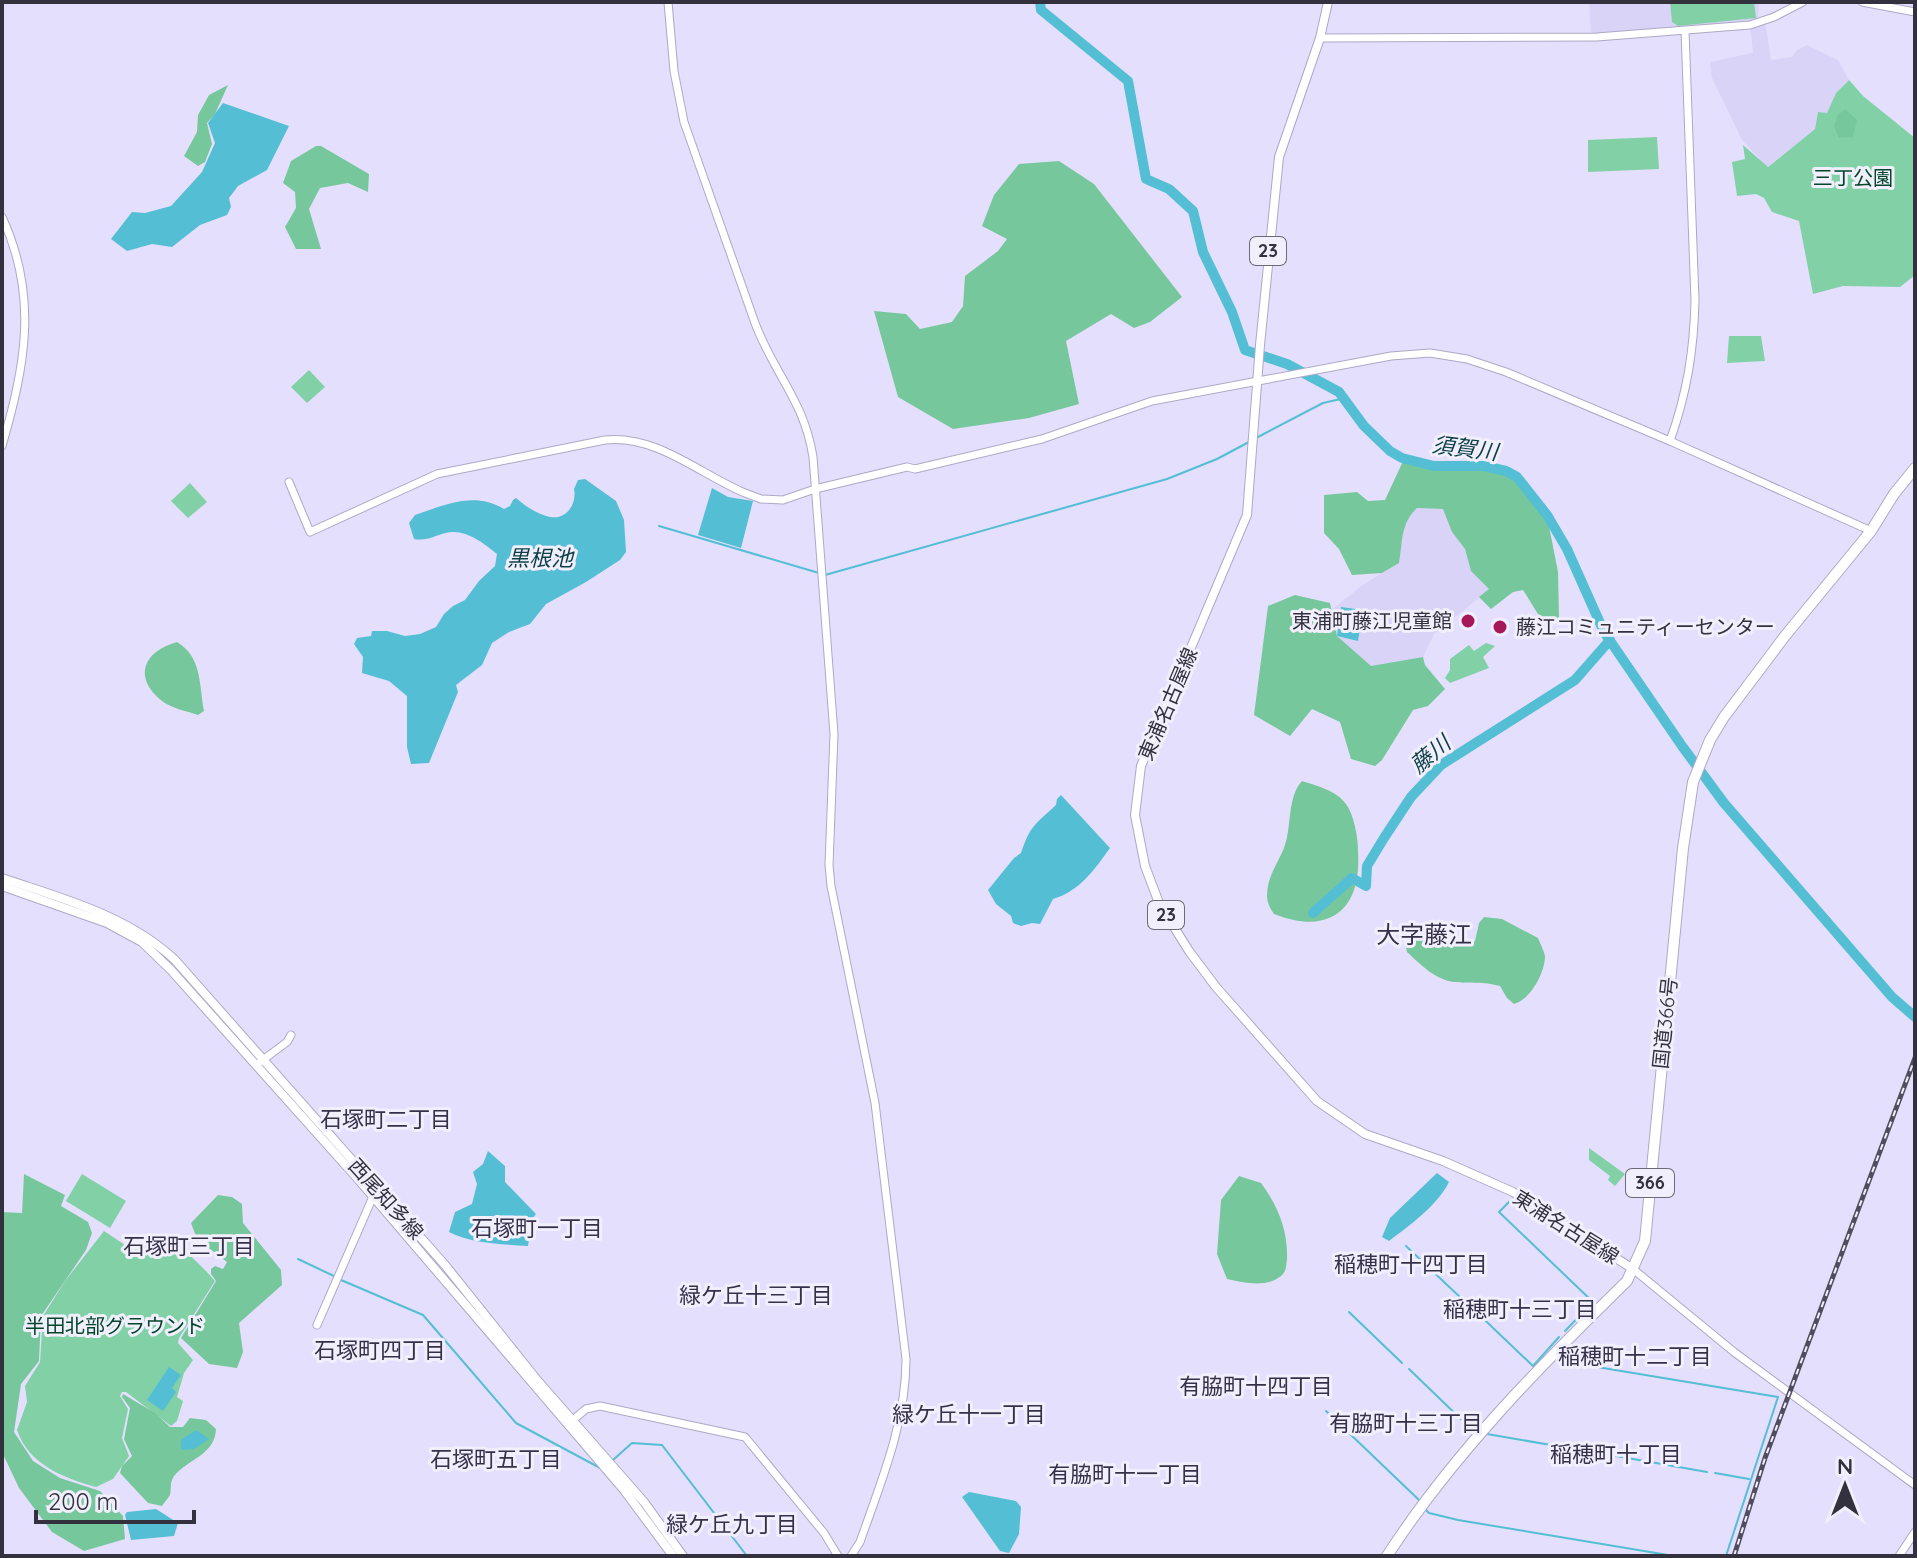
<svg xmlns="http://www.w3.org/2000/svg" width="1917" height="1558" font-family="Quicksand,'Noto Sans JP',sans-serif">
<style>
.built{fill:#dad3f8}
.green{fill:#82d1a6}
.forest{fill:#77c79c}
.water{fill:#54bed5}
.lines{fill:none;stroke-linecap:round;stroke-linejoin:round}
.stream{stroke:#54bed5;stroke-width:2}
.river{stroke:#54bed5;stroke-width:10}
.minor-casing{stroke:#ada8c5;stroke-width:9}
.major-casing{stroke:#ada8c5;stroke-width:10}
.highway-casing{stroke:#ada8c5;stroke-width:12}
.minor{stroke:#fff;stroke-width:7}
.major{stroke:#fff;stroke-width:8}
.highway{stroke:#fff;stroke-width:10}
.rail-casing{stroke:#504e5d;stroke-width:5}
.rail{stroke:#f1effc;stroke-width:2;stroke-dasharray:6;stroke-linecap:butt}
.poi-dot{fill:#a71858;stroke:#f1effc;stroke-width:3}
.labels{text-anchor:middle;stroke-width:6;stroke-linejoin:round;paint-order:stroke}
.shield{fill:#f1effc;stroke:#6c6a76;stroke-width:2}
.shield-label{font-size:18px;font-weight:bold;fill:#33313d}
.park-label{font-size:20px;fill:#02462b;stroke:#f1effc}
.poi-label{font-size:20px;fill:#33313d;stroke:#f1effc;text-anchor:end}
.street-label{font-size:20px;fill:#33313d;stroke:#f1effc}
.water-label{font-size:22px;font-style:italic;fill:#0c3e47;stroke:#f1effc}
.neighbourhood-label{font-size:22px;fill:#363149;stroke:#f1effc}
.quarter-label{font-size:24px;fill:#363149;stroke:#f1effc}
</style>
<rect width="100%" height="100%" fill="#e5dffe"/>
<!-- built -->
<g class="built">
<path d="M1589,2h170l-1,20 7,-2 6,40 21,-3 5,-7 10,-5 31,15 11,20 -13,13 -9,21 -9,-2 -3,17 -48,38 -25,-27 -30,-62 -2,-16 43,-9 -3,-28 -154,9 -5,-2z"/>
<path d="M1417,508l27,1 8,23 13,17 6,21 19,19 -56,45 -11,23 -52,10 -34,-31 -6,-26 33,-26 35,-21 4,-34 4,-12z"/>
</g>
<!-- green -->
<g class="green">
<path d="M1670,2h84l2,16 -78,8 -6,-4z"/>
<path d="M1849,80l14,16 52,42v137l-15,12 -57,-1 -30,8 -14,-73 -27,-9 -8,-14 -8,-4 -19,2 -5,-34 13,-3 -2,-14 25,22 47,-38 3,-17 9,1 9,-20z"/>
<path d="M1657,137l2,32 -71,3v-32z"/>
<path d="M1729,336h32l4,25 -38,2z"/>
<path d="M309,370l16,17 -18,16 -16,-16z"/>
<path d="M190,483l17,19 -19,16 -17,-17z"/>
<path d="M1486,643l9,3 -12,11 6,11 -39,15 -5,-5 5,-8v-11l19,-14 5,6z"/>
<path d="M1589,1148l36,26 -10,12 -7,-6 2,-4 -21,-16z"/>
<path d="M82,1174l44,27 -16,27 -44,-27z"/>
<path d="M104,1231l30,20c3,-5 7,-12 13,-14 20,-9 56,30 68,44l-36,57 -1,5 15,17 -9,13 -7,24 6,4 -6,20 -6,5 -45,-34h-4l-2,4 8,13 -6,29 7,18 -16,23 -17,8c-32,-9 -67,-22 -79,-57l10,-28 -2,-16 15,-24 3,-46 22,-35z"/>
</g>
<!-- forest -->
<g class="forest">
<path d="M228,85l-13,29 -8,9 5,21 -7,18 -7,4 -14,-10 13,-24 1,-17 11,-20z"/>
<path d="M1845,109l12,11 -4,17 -14,1 -5,-12 4,-11z"/>
<path d="M316,146h5l48,28 -1,18 -20,-9 -28,5 -11,21 12,40h-25l-11,-22 11,-19 -1,-16 -12,-9 8,-22z"/>
<path d="M1059,161l35,23 88,113 -32,25 -16,6 -23,-14 -45,27 13,63 -50,14 -76,11 -55,-32 -24,-86 32,3 14,15 32,-7 11,-16 2,-30 33,-25 9,-12 -25,-13 12,-31 25,-31z"/>
<path d="M1404,459l21,6 58,1 34,11 30,39 11,56 1,46 -18,1 -18,-29 -10,2 -22,17 -12,-12 10,-8 -18,-18 -6,-22 -13,-17 -9,-23 -26,-1c-17,16 -14,34 -18,55l-17,10 -30,2 -13,-26 -15,-16v-38l33,-3 11,9 17,-1z"/>
<path d="M1295,595l35,8 7,33 34,30 52,-9 2,8 20,24 -17,17 -15,4 -31,50 -7,6 -24,-7 -11,-37 -28,-13 -22,27 -36,-21 14,-109z"/>
<path d="M177,642c25,15 22,42 27,69l-6,4c-12,-4 -27,-7 -36,-14 -30,-24 -18,-50 15,-59z"/>
<path d="M1302,781c15,5 34,9 44,23 8,11 12,33 12,47 4,59 -28,85 -84,63 -4,-6 -7,-11 -7,-18 0,-19 10,-31 17,-48 8,-21 3,-51 18,-67z"/>
<path d="M1484,917l18,2 36,19c2,5 6,13 7,18 0,17 -15,44 -31,48l-7,-6 -7,-12c-19,-5 -27,-2 -44,-4 -20,-1 -36,-18 -49,-30l-2,-9c21,-15 48,8 70,-2l4,-18z"/>
<path d="M24,1174l41,21 -4,11 27,16 4,11 -6,17 -45,66 -2,45 -18,23 -7,48 19,29 27,17 40,13 23,25 2,23 -41,12 -32,-19 -33,-44 -17,-36v-240l20,1z"/>
<path d="M1239,1176l22,7c17,23 27,47 26,76 -1,6 0,12 -6,17 -15,12 -37,7 -54,3l-10,-25 4,-54z"/>
<path d="M218,1195l14,2 10,7 1,19 38,47 1,15 -43,38 4,29 -6,16 -28,-4 -28,-26 35,-57 -5,-7v-5l4,-3 8,3 4,-7 -30,-23 -6,-16z"/>
<path d="M123,1394l32,19 15,14h13l7,-9 16,2 10,9c-1,26 -28,30 -42,47 -5,8 -2,11 -4,19 -2,4 -6,7 -8,11l-14,-3 -28,-30 2,-7 10,-10 -8,-17 6,-31 -8,-11z"/>
</g>
<!-- water -->
<g class="water">
<path d="M223,103l66,23 -22,44 -29,16 -9,12 2,9 -4,8 -27,10 -28,22 -20,-3 -25,7 -16,-12 21,-27 13,1 26,-7 31,-34 13,-29 -7,-20z"/>
<path d="M585,479l31,22 8,19 2,32 -6,8 -34,22 -40,22 -16,20 -21,8 -17,11 -10,22 -26,20 2,7 -29,71 -18,1 -4,-17v-51l-18,-15 -27,-8 1,-16 -9,-13 3,-6 14,-2 1,-5h15l18,5 15,-2 16,-7 8,-13 9,-8 12,-6 14,-19 16,-15 2,-12c-12,-10 -29,-23 -45,-22 -14,1 -23,10 -38,7l-5,-16 6,-8c30,-10 59,-24 89,-6l6,-3 3,-6 3,-2c10,9 22,16 34,19 18,3 27,-15 24,-28l4,-9z"/>
<path d="M712,488l16,9 25,4 -12,47 -43,-13z"/>
<path d="M1341,607l22,3 -5,31 -21,-5z"/>
<path d="M1061,795l49,53c-16,22 -30,43 -57,51l-13,25 -8,-1 -11,3 -8,-3 -2,-7 -15,-12 -8,-14 26,-32 7,-5c10,-29 14,-28 35,-48l1,-6z"/>
<path d="M488,1151l17,15v16l31,32 -4,5 -4,27c-27,-2 -55,-2 -79,-14l6,-20 17,-8 5,-20 -4,-12 10,-8z"/>
<path d="M1437,1173l12,9c-12,24 -39,43 -60,59l-7,-4 8,-19z"/>
<path d="M169,1367l12,8 -9,13 4,4 -13,19 -16,-11z"/>
<path d="M196,1430l13,9 -15,10 -13,1v-10z"/>
<path d="M969,1492l47,9 5,6 -2,27 -10,19 -9,-2 -38,-54z"/>
<path d="M156,1509l22,14 -4,13 -43,4 -6,-25 2,-3z"/>
</g>
<g class="lines">
<!-- stream -->
<g class="stream">
<path d="M1258,437l65,-34 22,-5"/>
<path d="M659,526l160,47"/>
<path d="M825,575l342,-96 50,-20 32,-17"/>
<path d="M1511,1200l-12,12 94,90 -28,29"/>
<path d="M1406,1246l56,53"/>
<path d="M298,1259l38,18"/>
<path d="M341,1280l82,35 93,108 86,46"/>
<path d="M1469,1305l64,61 26,-29"/>
<path d="M1349,1312l53,51"/>
<path d="M1569,1347l16,18 193,32 -52,159"/>
<path d="M1409,1369l57,55 11,5"/>
<path d="M1326,1411l93,89"/>
<path d="M1487,1434l87,15"/>
<path d="M1582,1450l125,22"/>
<path d="M613,1460l19,-17 30,2 85,111"/>
<path d="M1715,1473l34,6"/>
<path d="M1425,1509l4,4 29,7 216,36"/>
</g>
<!-- river -->
<g class="river">
<path d="M1040,2l1,8 87,71 18,98 23,10 24,22 10,41 29,60 13,38 42,14 52,28 25,34 26,25 12,7 32,8h50l22,5 11,6 30,38 20,34 37,83 78,114 42,57 168,194 23,20"/>
<path d="M1313,913l39,-35 14,8 1,-20 17,-28 27,-41 30,-32 134,-85 35,-40"/>
</g>
<!-- minor casing -->
<g class="minor-casing">
<g id="minor">
<path d="M668,2l6,69 10,51 71,201c19,51 49,77 58,134l21,277 -5,131 2,21 44,217 31,256c0,64 -25,123 -46,183l-9,14"/>
<path d="M1862,2l53,10"/>
<path d="M1320,38l277,-1 153,-12 24,-8 29,-15"/>
<path d="M2,217c37,80 23,149 0,229"/>
<path d="M1670,441c17,-48 24,-91 25,-141l-10,-269"/>
<path d="M289,482l21,50 127,-58 168,-34c51,-6 96,35 140,53l16,6 22,1 32,-11 92,-22 8,2 127,-30 110,-38 239,-45 39,-3 37,6 39,13 164,69 201,90"/>
<path d="M260,1062l27,-20 4,-7"/>
<path d="M1633,1269l101,83 181,133"/>
<path d="M317,1325l58,-133"/>
<path d="M568,1424l18,-15 14,-3 145,31 79,96 14,23"/>
<path d="M1899,1556l16,-24"/>
</g>
</g>
<!-- major casing -->
<g class="major-casing">
<g id="major">
<path d="M1328,2l-8,36 -41,119 -19,188 -13,170 -106,251 -6,49 10,51 14,37 30,48 27,36 101,114 48,33 78,27 70,31 120,77"/>
<path d="M2,878c61,21 125,37 173,82l270,305 92,115 107,122 39,54"/>
<path d="M2,886l105,37 35,19 29,28 187,209 266,311 49,66"/>
</g>
</g>
<!-- highway casing -->
<g class="highway-casing">
<path id="highway" d="M1387,1556c66,-102 153,-190 240,-275l18,-40 38,-393 10,-66 17,-42 14,-23 61,-81 86,-105 23,-37 21,-26"/>
</g>
<!-- minor -->
<use href="#minor" class="minor"/>
<!-- major -->
<use href="#major" class="major"/>
<!-- highway -->
<use href="#highway" class="highway"/>
<!-- rail casing -->
<g class="rail-casing">
<path id="rail" d="M1734,1556l31,-98 150,-400"/>
</g>
<!-- rail -->
<use href="#rail" class="rail"/>
</g>
<!-- markers -->
<g class="poi-dot">
<circle cx="1468" cy="621" r="8"/>
<circle cx="1500" cy="627" r="8"/>
</g>
<g class="labels">
<!-- shield labels -->
<g class="shield">
<rect x="1250" y="237" width="36" height="28" rx="6"/>
<rect x="1148" y="901" width="36" height="28" rx="6"/>
<rect x="1626" y="1169" width="48" height="28" rx="6"/>
</g>
<g class="shield-label">
<text x="1268" y="257">23</text>
<text x="1166" y="921">23</text>
<text x="1650" y="1189">366</text>
</g>
<!-- park labels -->
<g class="park-label">
<text x="1853" y="185">三丁公園</text>
<text x="115" y="1333">半田北部グラウンド</text>
</g>
<!-- poi labels -->
<g class="poi-label">
<text x="1452" y="628">東浦町藤江児童館</text>
<text x="1516" y="634" text-anchor="start">藤江コミュニティーセンター</text>
</g>
<!-- street labels -->
<g class="street-label">
<text transform="translate(1168 704) rotate(-67)" y="7">東浦名古屋線</text>
<text transform="translate(1665 1023) rotate(-84)" y="7">国道366号</text>
<text transform="translate(386 1199) rotate(48)" y="7">西尾知多線</text>
<text transform="translate(1566 1227) rotate(32)" y="7">東浦名古屋線</text>
</g>
<!-- water labels -->
<g class="water-label">
<text transform="translate(1465 448) rotate(7)" y="8">須賀川</text>
<text x="540" y="566">黒根池</text>
<text transform="translate(1430 754) rotate(-40)" y="8">藤川</text>
</g>
<!-- neighbourhood labels -->
<g class="neighbourhood-label">
<text x="386" y="1127">石塚町二丁目</text>
<text x="537" y="1236">石塚町一丁目</text>
<text x="189" y="1254">石塚町三丁目</text>
<text x="1411" y="1272">稲穂町十四丁目</text>
<text x="756" y="1303">緑ケ丘十三丁目</text>
<text x="1520" y="1317">稲穂町十三丁目</text>
<text x="380" y="1358">石塚町四丁目</text>
<text x="1635" y="1364">稲穂町十二丁目</text>
<text x="1256" y="1394">有脇町十四丁目</text>
<text x="969" y="1422">緑ケ丘十一丁目</text>
<text x="1406" y="1431">有脇町十三丁目</text>
<text x="1616" y="1462">稲穂町十丁目</text>
<text x="496" y="1467">石塚町五丁目</text>
<text x="1125" y="1482">有脇町十一丁目</text>
<text x="732" y="1532">緑ケ丘九丁目</text>
</g>
<!-- quarter labels -->
<g class="quarter-label">
<text x="1424" y="943">大字藤江</text>
</g>
</g>
<!-- border -->
<rect width="1917" height="1558" fill="none" stroke="#33313d" stroke-width="8"/>
<!-- north arrow -->
<g transform="translate(1845 1486)" stroke="#f1effc" stroke-width="6" paint-order="stroke">
<path d="M0-6L14 30L0 20L-14 30Z" fill="#33313d"/>
<text y="-12" font-size="22" font-weight="bold" text-anchor="middle" fill="#33313d">N</text>
</g>
<!-- scale -->
<path d="M36 1510v12h158v-12" fill="none" stroke="#33313d" stroke-width="4"/>
<text x="48" y="1510" font-size="24" fill="#33313d" stroke="#f1effc" stroke-width="6" paint-order="stroke">200 m</text>
</svg>
